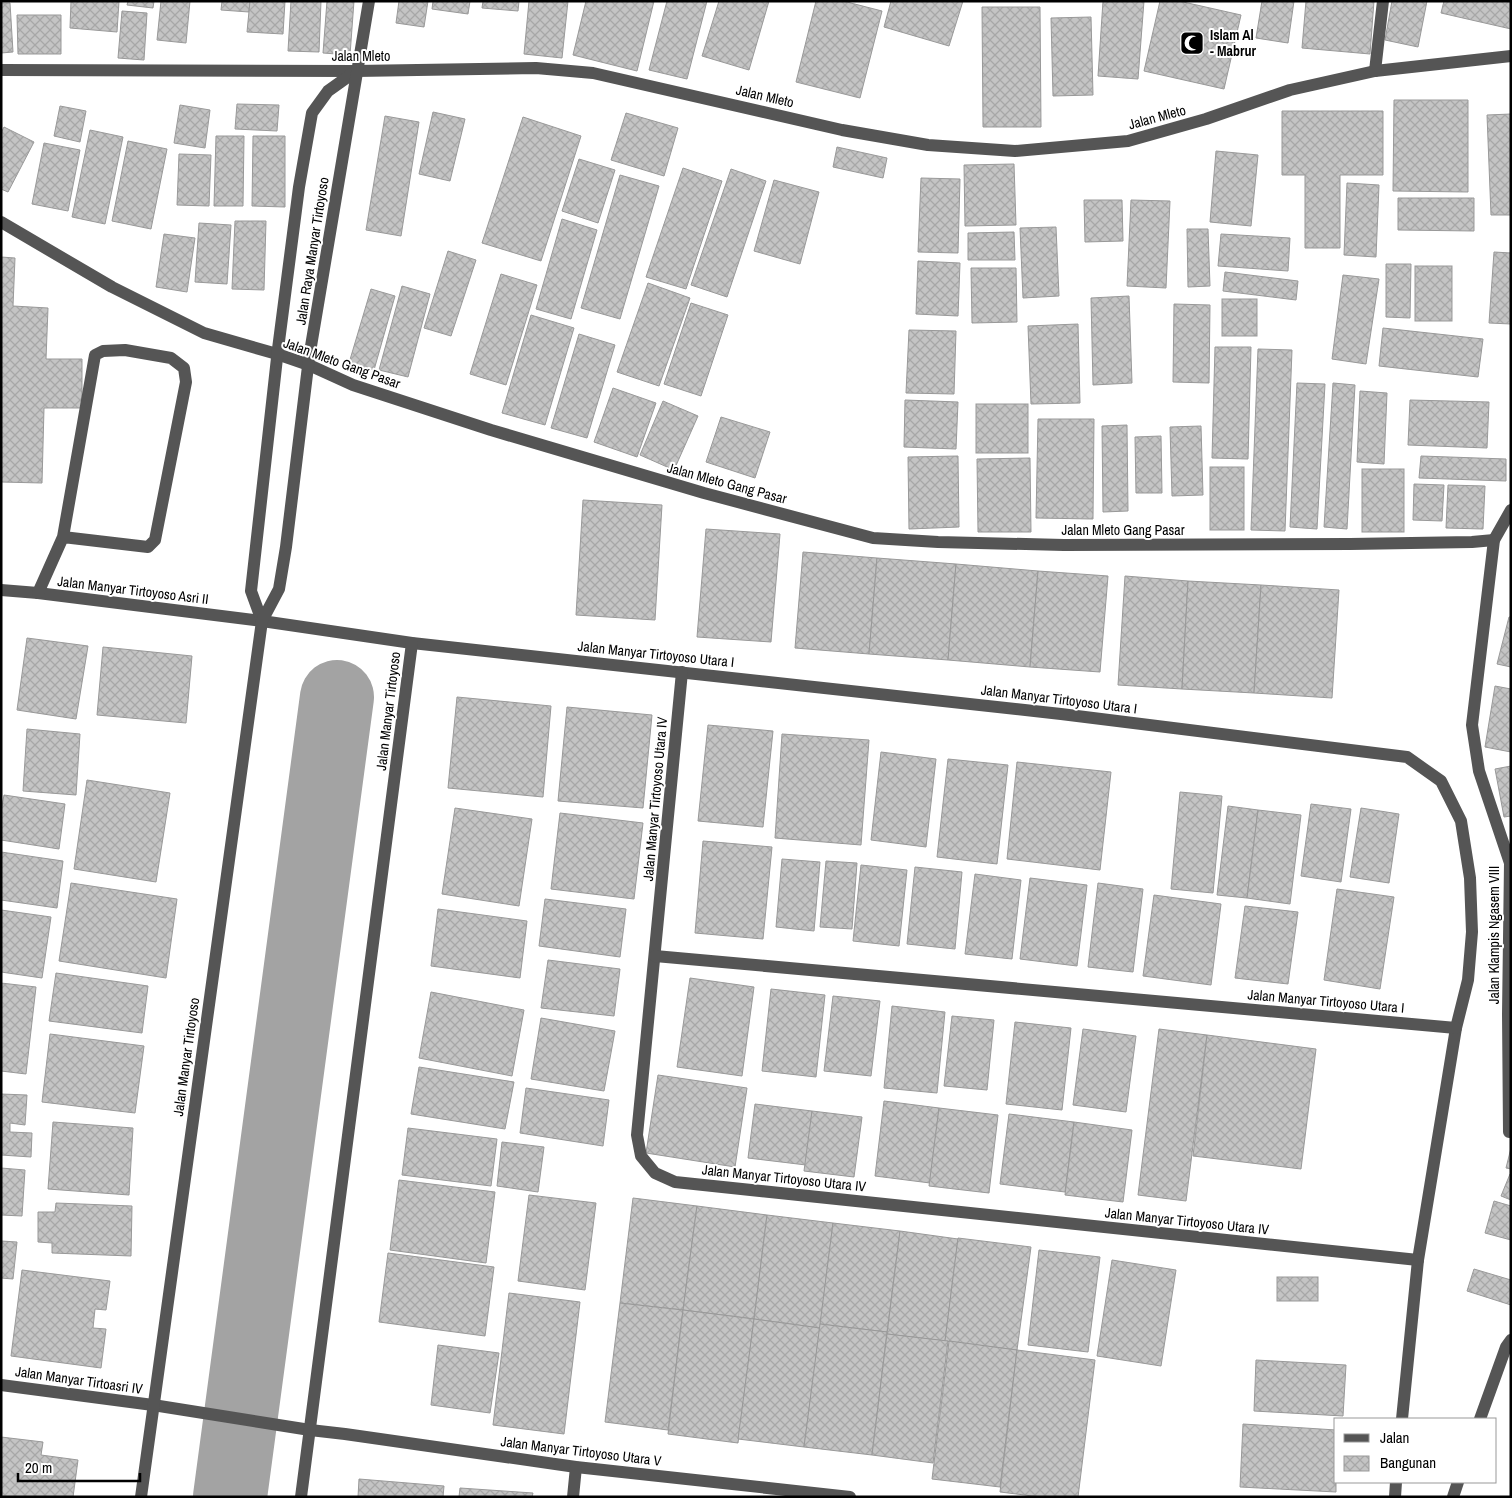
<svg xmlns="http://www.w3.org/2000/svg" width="1512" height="1498" font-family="'Archivo Narrow',sans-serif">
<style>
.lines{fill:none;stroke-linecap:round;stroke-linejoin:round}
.river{stroke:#a3a3a3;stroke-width:74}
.building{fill:url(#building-cross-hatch);stroke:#999}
.minor{stroke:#555;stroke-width:12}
.labels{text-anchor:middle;stroke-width:4;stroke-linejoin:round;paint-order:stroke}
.poi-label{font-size:14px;font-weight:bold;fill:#000;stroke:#fff;text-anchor:start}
.street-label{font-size:14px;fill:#000;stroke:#fff}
</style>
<defs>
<pattern id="building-cross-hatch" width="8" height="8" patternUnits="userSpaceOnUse" patternTransform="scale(1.25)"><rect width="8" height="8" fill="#c4c4c4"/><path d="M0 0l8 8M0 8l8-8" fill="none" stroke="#a7a7a7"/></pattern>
</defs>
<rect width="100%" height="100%" fill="#fff"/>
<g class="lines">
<!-- river -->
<path class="river" d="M230,1497l107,-800"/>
</g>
<!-- building -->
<g class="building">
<path d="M71,1h48l-2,31 -47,-4z"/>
<path d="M128,1h26l-1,7 -26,-3z"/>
<path d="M161,1h29l-4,42 -29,-3z"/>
<path d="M222,1h28l-1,11 -28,-2z"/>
<path d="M250,1h35l-2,33 -36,-2z"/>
<path d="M291,1h30l-2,51 -31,-1z"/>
<path d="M327,1h27l-4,54 -27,-2z"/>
<path d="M399,1h29l-4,26 -28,-4z"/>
<path d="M433,1h37l-2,13 -36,-5z"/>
<path d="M483,1h36l-1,10 -36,-3z"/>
<path d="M529,1h39l-6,57 -38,-4z"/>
<path d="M586,1h68l-17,70 -64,-16z"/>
<path d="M667,1h40l-20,78 -38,-9z"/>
<path d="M719,1h50l-20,69 -47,-14z"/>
<path d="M816,1h27l39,10 -22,87 -64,-16z"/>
<path d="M891,1h72l-14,45 -65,-19z"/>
<path d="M1103,1h41l-6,78 -40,-3z"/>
<path d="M1160,1h19l62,14 -17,74 -80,-18z"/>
<path d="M1262,1h32l-6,42 -32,-5z"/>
<path d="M1306,1h68l-4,53 -68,-6z"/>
<path d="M1392,1h35l-9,46 -33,-7z"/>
<path d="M1444,1h67v28l-70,-16z"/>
<path d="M1,3h9l3,49 -12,1z"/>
<path d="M982,7h58l1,120h-58z"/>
<path d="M122,11l25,2 -3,47 -26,-2z"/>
<path d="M17,15h44v39h-43z"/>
<path d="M1091,17l2,78 -40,1 -2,-78z"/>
<path d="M1394,100h74v92l-75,-1z"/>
<path d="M237,104l42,1 -2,26 -42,-2z"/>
<path d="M180,105l30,5 -5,38 -31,-5z"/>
<path d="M60,106l26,5 -6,31 -26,-6z"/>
<path d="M1282,111h101v64h-43v73h-35v-73h-23z"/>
<path d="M433,112l32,7 -15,62 -31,-7z"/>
<path d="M626,113l52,15 -14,48 -53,-16z"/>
<path d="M1511,114v101h-20l-4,-100z"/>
<path d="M385,116l34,6 -18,114 -35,-6z"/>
<path d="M523,117l58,19 -40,125 -59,-18z"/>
<path d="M4,127l30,15 -26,50 -7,-3v-56z"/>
<path d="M90,130l33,7 -18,87 -33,-7z"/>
<path d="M216,136h28l-1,70h-29z"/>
<path d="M253,136h32v71l-33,-1z"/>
<path d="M128,141l39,8 -16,80 -39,-8z"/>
<path d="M44,143l36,7 -12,61 -36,-7z"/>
<path d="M837,147l50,11 -4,20 -50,-11z"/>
<path d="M1216,151l42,4 -7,71 -41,-4z"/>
<path d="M179,154l32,1 -2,51 -32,-1z"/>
<path d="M579,159l36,11 -17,53 -36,-12z"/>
<path d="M1014,164l2,61 -51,1 -1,-61z"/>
<path d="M683,168l39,13 -36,108 -40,-12z"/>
<path d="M731,169l35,12 -39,116 -36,-12z"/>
<path d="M620,175l39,11 -39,133 -39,-11z"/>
<path d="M921,178l39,1 -2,74 -40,-1z"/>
<path d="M774,180l45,12 -19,72 -46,-13z"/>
<path d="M1347,183l32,2 -3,72 -32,-2z"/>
<path d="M1398,198h76v33l-76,-1z"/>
<path d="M1084,200h38l1,41 -38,1z"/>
<path d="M1131,200l39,1 -4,87 -39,-2z"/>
<path d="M562,219l35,11 -26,89 -35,-10z"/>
<path d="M235,221h31l-2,69 -32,-1z"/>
<path d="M199,223l32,2 -4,59 -32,-2z"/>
<path d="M1056,227l3,69 -36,2 -3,-70z"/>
<path d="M1187,229h21l2,57 -22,1z"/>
<path d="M1014,232l1,28h-47v-27z"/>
<path d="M164,234l31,4 -8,54 -31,-5z"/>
<path d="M1221,234l69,4 -2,33 -70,-5z"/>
<path d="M448,251l28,9 -25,76 -27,-8z"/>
<path d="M1494,252l17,1v71l-22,-1z"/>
<path d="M1,257l14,1 -2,48 35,2 -2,51h36v49h-38l-2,75 -41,-1z"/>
<path d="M918,261l42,2 -2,53 -42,-2z"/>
<path d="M1386,264h25l-1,54 -24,-1z"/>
<rect x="1415" y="266" width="37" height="55"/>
<path d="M971,268h45l1,54 -45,1z"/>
<path d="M1225,272l73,9 -2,19 -73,-9z"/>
<path d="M501,274l36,11 -31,100 -36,-11z"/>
<path d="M1343,275l36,4 -13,85 -34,-5z"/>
<path d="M648,283l42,15 -31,88 -42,-14z"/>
<path d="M402,286l28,8 -22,83 -29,-7z"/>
<path d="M371,289l24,7 -21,74 -25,-7z"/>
<path d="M1129,296l3,87 -39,2 -2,-87z"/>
<rect x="1222" y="299" width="35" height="37"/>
<path d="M691,303l37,12 -27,81 -37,-12z"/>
<path d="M1174,304l36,1 -1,78 -36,-1z"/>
<path d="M531,315l43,13 -29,97 -43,-12z"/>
<path d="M1078,324l2,79 -49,1 -3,-78z"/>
<path d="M1383,328l100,11 -5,38 -99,-11z"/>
<path d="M909,330l47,1 -2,63 -48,-1z"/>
<path d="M579,334l36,11 -28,93 -36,-10z"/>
<path d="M1215,347h36l-3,112 -36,-1z"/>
<path d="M1258,349l34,1 -7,181 -34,-1z"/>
<path d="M1297,383l28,1 -8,145 -27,-2z"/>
<path d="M1333,383l22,2 -8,144 -23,-2z"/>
<path d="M613,388l43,15 -19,54 -43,-15z"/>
<path d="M1360,391l27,2 -3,71 -27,-2z"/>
<path d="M905,400l53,2 -2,47 -52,-2z"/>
<path d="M1410,400l79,2 -2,46 -79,-3z"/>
<path d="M663,401l35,15 -24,54 -34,-15z"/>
<rect x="976" y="404" width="52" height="49"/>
<path d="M721,417l49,15 -15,46 -49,-16z"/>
<path d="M1038,419h56l-1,100 -57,-1z"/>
<path d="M1127,425l1,86 -25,1 -1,-86z"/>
<path d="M1201,426l2,69 -31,1 -2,-69z"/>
<path d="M1161,436l1,57h-26l-1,-56z"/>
<path d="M958,456l1,71 -50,2 -1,-72z"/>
<path d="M1421,456l85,3v22l-87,-3z"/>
<path d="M1030,458l1,74h-53l-1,-73z"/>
<rect x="1210" y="467" width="34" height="63"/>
<rect x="1362" y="469" width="42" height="63"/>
<path d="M1414,484l30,1 -2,36 -29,-1z"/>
<path d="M1448,485l37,1 -2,43 -37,-1z"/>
<path d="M583,500l79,5 -7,115 -79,-5z"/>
<path d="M706,529l74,5 -9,108 -74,-5z"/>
<path d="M803,552l74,6 -8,96 -74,-6z"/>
<path d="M877,558l79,6 -8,96 -79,-6z"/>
<path d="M956,564l82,7 -8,96 -82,-7z"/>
<path d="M1038,571l70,5 -8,96 -70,-5z"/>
<path d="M1125,576l63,5 -6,108 -64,-4z"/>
<path d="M1188,581l73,4 -7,108 -72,-4z"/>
<path d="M1261,585l78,5 -7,108 -78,-5z"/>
<path d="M1509,617h2v50l-14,-3z"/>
<path d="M27,638l61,8 -12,73 -59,-9z"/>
<path d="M103,647l89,9 -6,67 -89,-8z"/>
<path d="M1495,686l16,3v63l-26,-5z"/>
<path d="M457,697l94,9 -8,91 -95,-9z"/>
<path d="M567,707l85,8 -9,93 -85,-7z"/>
<path d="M708,725l65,6 -10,96 -65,-6z"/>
<path d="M27,729l53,5 -4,61 -53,-4z"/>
<path d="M782,734l87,6 -8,105 -86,-7z"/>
<path d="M881,752l55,7 -10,88 -55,-7z"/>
<path d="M948,759l60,6 -11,99 -60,-7z"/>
<path d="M1017,762l94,10 -11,98 -93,-11z"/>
<path d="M1511,766v50l-7,1 -9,-48z"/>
<path d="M87,780l83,13 -14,89 -82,-13z"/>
<path d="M1180,792l42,4 -9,97 -42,-4z"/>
<path d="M4,795l61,9 -6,45 -58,-9v-29z"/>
<path d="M1311,804l40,5 -10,73 -40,-6z"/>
<path d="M1228,806l30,4 -11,88 -30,-3z"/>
<path d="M455,808l77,11 -13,87 -77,-12z"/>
<path d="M1361,808l38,6 -10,69 -39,-6z"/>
<path d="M1258,810l43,5 -11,89 -43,-6z"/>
<path d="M560,813l83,10 -9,76 -83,-10z"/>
<path d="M703,841l69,6 -9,92 -68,-6z"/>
<path d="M1,852l62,9 -6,47 -56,-8z"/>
<path d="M782,859l38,3 -6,69 -38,-4z"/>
<path d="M826,861l31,2 -5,66 -32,-2z"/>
<path d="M861,865l46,5 -8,76 -46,-5z"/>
<path d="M915,867l47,5 -7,77 -48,-5z"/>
<path d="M975,874l46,6 -9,79 -47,-5z"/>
<path d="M1030,878l57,7 -10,81 -57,-7z"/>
<path d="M71,883l106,16 -11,79 -107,-17z"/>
<path d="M1098,883l45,6 -10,83 -45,-5z"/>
<path d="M1337,889l57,8 -14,92 -56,-9z"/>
<path d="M1154,895l67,9 -10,81 -68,-9z"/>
<path d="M545,899l81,10 -6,48 -81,-11z"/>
<path d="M1245,906l53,6 -10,72 -53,-6z"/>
<path d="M438,909l89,12 -7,57 -89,-12z"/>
<path d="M1,910l50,7 -9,61 -41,-6z"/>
<path d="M548,960l72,9 -6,47 -73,-8z"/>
<path d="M56,973l92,13 -6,47 -93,-12z"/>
<path d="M690,978l64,9 -12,89 -65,-9z"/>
<path d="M1,983l35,4 -10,87 -25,-3z"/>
<path d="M771,989l54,6 -9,82 -54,-6z"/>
<path d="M431,992l93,18 -12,66 -93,-18z"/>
<path d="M833,996l47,5 -9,75 -47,-5z"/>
<path d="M892,1006l53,6 -8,81 -53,-5z"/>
<path d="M952,1016l42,4 -7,70 -43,-4z"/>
<path d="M541,1018l74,13 -11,60 -73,-12z"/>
<path d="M1015,1022l56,6 -9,82 -56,-6z"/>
<path d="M1083,1029l53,7 -10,76 -53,-7z"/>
<path d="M1159,1029l48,6 -21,166 -48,-6z"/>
<path d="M50,1034l94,12 -9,67 -93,-11z"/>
<path d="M1207,1035l109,14 -15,120 -108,-13z"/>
<path d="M419,1067l95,15 -9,47 -94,-15z"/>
<path d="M658,1075l89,13 -12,79 -89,-14z"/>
<path d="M526,1088l83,12 -6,46 -83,-13z"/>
<path d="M1,1094l26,1 -2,30 -15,-2v9l22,1 -1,24 -30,-2z"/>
<path d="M884,1101l55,7 -9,75 -55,-7z"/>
<path d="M755,1104l57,7 -6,54 -58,-7z"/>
<path d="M939,1108l59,7 -9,78 -60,-7z"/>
<path d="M812,1111l50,6 -8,60 -50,-6z"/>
<path d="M1009,1114l65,8 -9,70 -65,-8z"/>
<path d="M53,1122l80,6 -4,67 -81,-6z"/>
<path d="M1074,1122l58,8 -9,72 -58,-7z"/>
<path d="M408,1128l89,11 -6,47 -89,-11z"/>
<path d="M502,1142l42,5 -6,45 -41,-6z"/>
<path d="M1511,1148v21l-5,-1z"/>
<path d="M1,1168l24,2 -3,46 -21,-1z"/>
<path d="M1510,1174l1,1v25l-10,-4z"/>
<path d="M399,1180l96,12 -9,71 -96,-13z"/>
<path d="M529,1195l67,8 -11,87 -67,-9z"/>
<path d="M633,1198l64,8 -14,104 -63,-7z"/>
<path d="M1494,1201l17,5v34l-26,-7z"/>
<path d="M56,1203l76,3 -1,50 -79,-3v-10l-14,-1v-30h17z"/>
<path d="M697,1206l70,9 -13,104 -71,-9z"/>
<path d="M767,1215l66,8 -13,105 -66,-9z"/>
<path d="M833,1223l67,8 -13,101 -67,-8z"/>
<path d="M900,1231l58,8 -13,102 -58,-7z"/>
<path d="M958,1238l73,9 -14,103 -72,-9z"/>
<path d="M1,1241l16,1 -4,37 -12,-1z"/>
<path d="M1039,1250l61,7 -12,95 -60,-7z"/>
<path d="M388,1253l106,14 -9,69 -106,-14z"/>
<path d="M1112,1260l64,10 -15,96 -64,-10z"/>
<path d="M1474,1269l37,11v25l-44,-14z"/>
<path d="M22,1270l88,11 -4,29 -11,-1 -2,19 13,1 -5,39 -90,-12z"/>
<rect x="1277" y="1277" width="41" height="24"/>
<path d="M509,1293l71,9 -16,132 -71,-9z"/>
<path d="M620,1303l63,7 -15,120 -63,-8z"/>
<path d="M683,1310l71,9 -16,124 -70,-9z"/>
<path d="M754,1319l66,9 -16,119 -66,-8z"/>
<path d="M820,1324l67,8 -15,123 -68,-8z"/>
<path d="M887,1334l61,7 -15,122 -61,-8z"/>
<path d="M949,1341l68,9 -17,137 -68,-8z"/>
<path d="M438,1345l61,8 -9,60 -59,-8z"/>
<path d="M1017,1350l78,10 -17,137h-37l-41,-5z"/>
<path d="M1256,1360l90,5 -3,51 -89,-5z"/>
<path d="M1243,1424l93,6v62l-96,-5z"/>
<path d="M1,1437l42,5 -2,13 37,5 -5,37h-72z"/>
<path d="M359,1479l85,7 -1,11h-85z"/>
<path d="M460,1488l73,5 -1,4h-73z"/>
</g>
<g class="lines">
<!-- minor -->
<g class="minor">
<path d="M1,70l355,1 180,-3 57,5 249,57 86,15 87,6 113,-10 78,-22 84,-29 85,-19 136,-15"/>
<path d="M1375,71l8,-70"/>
<path d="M1,222l111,65 92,46 73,21 32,11 44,20 138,45 213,63 169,45 65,4 126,3 286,-1 122,-2 22,-2"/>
<path d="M1,590l37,3 224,28 150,22 649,71 346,43 34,24 20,40 9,57 2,54 -4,48 -12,48 -38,232 -16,159"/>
<path d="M38,593l25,-56 32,-182 8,-4 22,-1 46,8 13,10 2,14 -31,158 -7,7 -85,-10"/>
<path d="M262,621l-11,-30 27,-242 21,-162 13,-74 16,-22 28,-20"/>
<path d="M682,672l-45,463 4,21 14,17 20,9 743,78"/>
<path d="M655,956l801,72"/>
<path d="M1509,1132l-1,-118 2,-151 -31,-92 -7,-46 22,-185 17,-30"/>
<path d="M1,1385l152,20 157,25 35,4 231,33 274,30"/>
<path d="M1480,1419l26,-72 5,-7"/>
<path d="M141,1497l121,-876 17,-32 7,-42 23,-189 60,-357"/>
<path d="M301,1497l111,-854"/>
<path d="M573,1497l3,-30"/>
<path d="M1395,1497l1,-15"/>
<path d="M1453,1497l5,-15"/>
</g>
</g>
<!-- icons -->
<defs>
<g id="mosque-square" transform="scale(1.25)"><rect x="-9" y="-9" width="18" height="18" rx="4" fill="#000" stroke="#fff"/><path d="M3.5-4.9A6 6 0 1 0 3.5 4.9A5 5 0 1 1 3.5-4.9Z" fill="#fff"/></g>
</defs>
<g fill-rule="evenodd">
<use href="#mosque-square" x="1192" y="43"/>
</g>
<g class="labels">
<!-- poi labels -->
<g class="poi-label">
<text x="1210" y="40">Islam Al<tspan x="1210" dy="16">- Mabrur</tspan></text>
</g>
<!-- street labels -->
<g class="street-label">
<text x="361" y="61">Jalan Mleto</text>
<text transform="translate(765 96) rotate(13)" y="5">Jalan Mleto</text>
<text transform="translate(1157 117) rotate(-15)" y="5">Jalan Mleto</text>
<text transform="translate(312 251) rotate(-81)" y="5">Jalan Raya Manyar Tirtoyoso</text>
<text transform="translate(342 363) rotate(20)" y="5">Jalan Mleto Gang Pasar</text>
<text transform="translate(727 483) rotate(15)" y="5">Jalan Mleto Gang Pasar</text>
<text x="1123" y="535">Jalan Mleto Gang Pasar</text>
<text transform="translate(133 590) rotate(7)" y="5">Jalan Manyar Tirtoyoso Asri II</text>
<text transform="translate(656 654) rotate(6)" y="5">Jalan Manyar Tirtoyoso Utara I</text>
<text transform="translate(1059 699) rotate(7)" y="5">Jalan Manyar Tirtoyoso Utara I</text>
<text transform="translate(388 711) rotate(-83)" y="5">Jalan Manyar Tirtoyoso</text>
<text transform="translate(655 799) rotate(-85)" y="5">Jalan Manyar Tirtoyoso Utara IV</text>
<text transform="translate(1494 935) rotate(-90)" y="5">Jalan Klampis Ngasem VIII</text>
<text transform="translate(1326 1001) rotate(5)" y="5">Jalan Manyar Tirtoyoso Utara I</text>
<text transform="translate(186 1057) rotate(-82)" y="5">Jalan Manyar Tirtoyoso</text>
<text transform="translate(784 1178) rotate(6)" y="5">Jalan Manyar Tirtoyoso Utara IV</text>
<text transform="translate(1187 1221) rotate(6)" y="5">Jalan Manyar Tirtoyoso Utara IV</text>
<text transform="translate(79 1380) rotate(8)" y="5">Jalan Manyar Tirtoasri IV</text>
<text transform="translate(581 1451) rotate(7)" y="5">Jalan Manyar Tirtoyoso Utara V</text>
</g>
</g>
<!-- border -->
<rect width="1512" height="1498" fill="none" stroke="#000000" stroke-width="5"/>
<!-- legend -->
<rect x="1334" y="1418" width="162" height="65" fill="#ffffff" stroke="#999999"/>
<rect x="1344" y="1434" width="25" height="8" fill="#555555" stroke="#999999"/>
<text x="1380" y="1443" font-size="15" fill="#000000">Jalan</text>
<rect x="1344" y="1456" width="25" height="15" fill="url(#building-cross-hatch)" stroke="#999999"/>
<text x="1380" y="1468" font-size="15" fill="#000000">Bangunan</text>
<!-- scale -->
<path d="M18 1473v8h122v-8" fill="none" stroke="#000000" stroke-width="2.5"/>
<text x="25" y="1473" font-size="15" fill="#000000" stroke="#ffffff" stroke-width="4" paint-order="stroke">20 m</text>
</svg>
